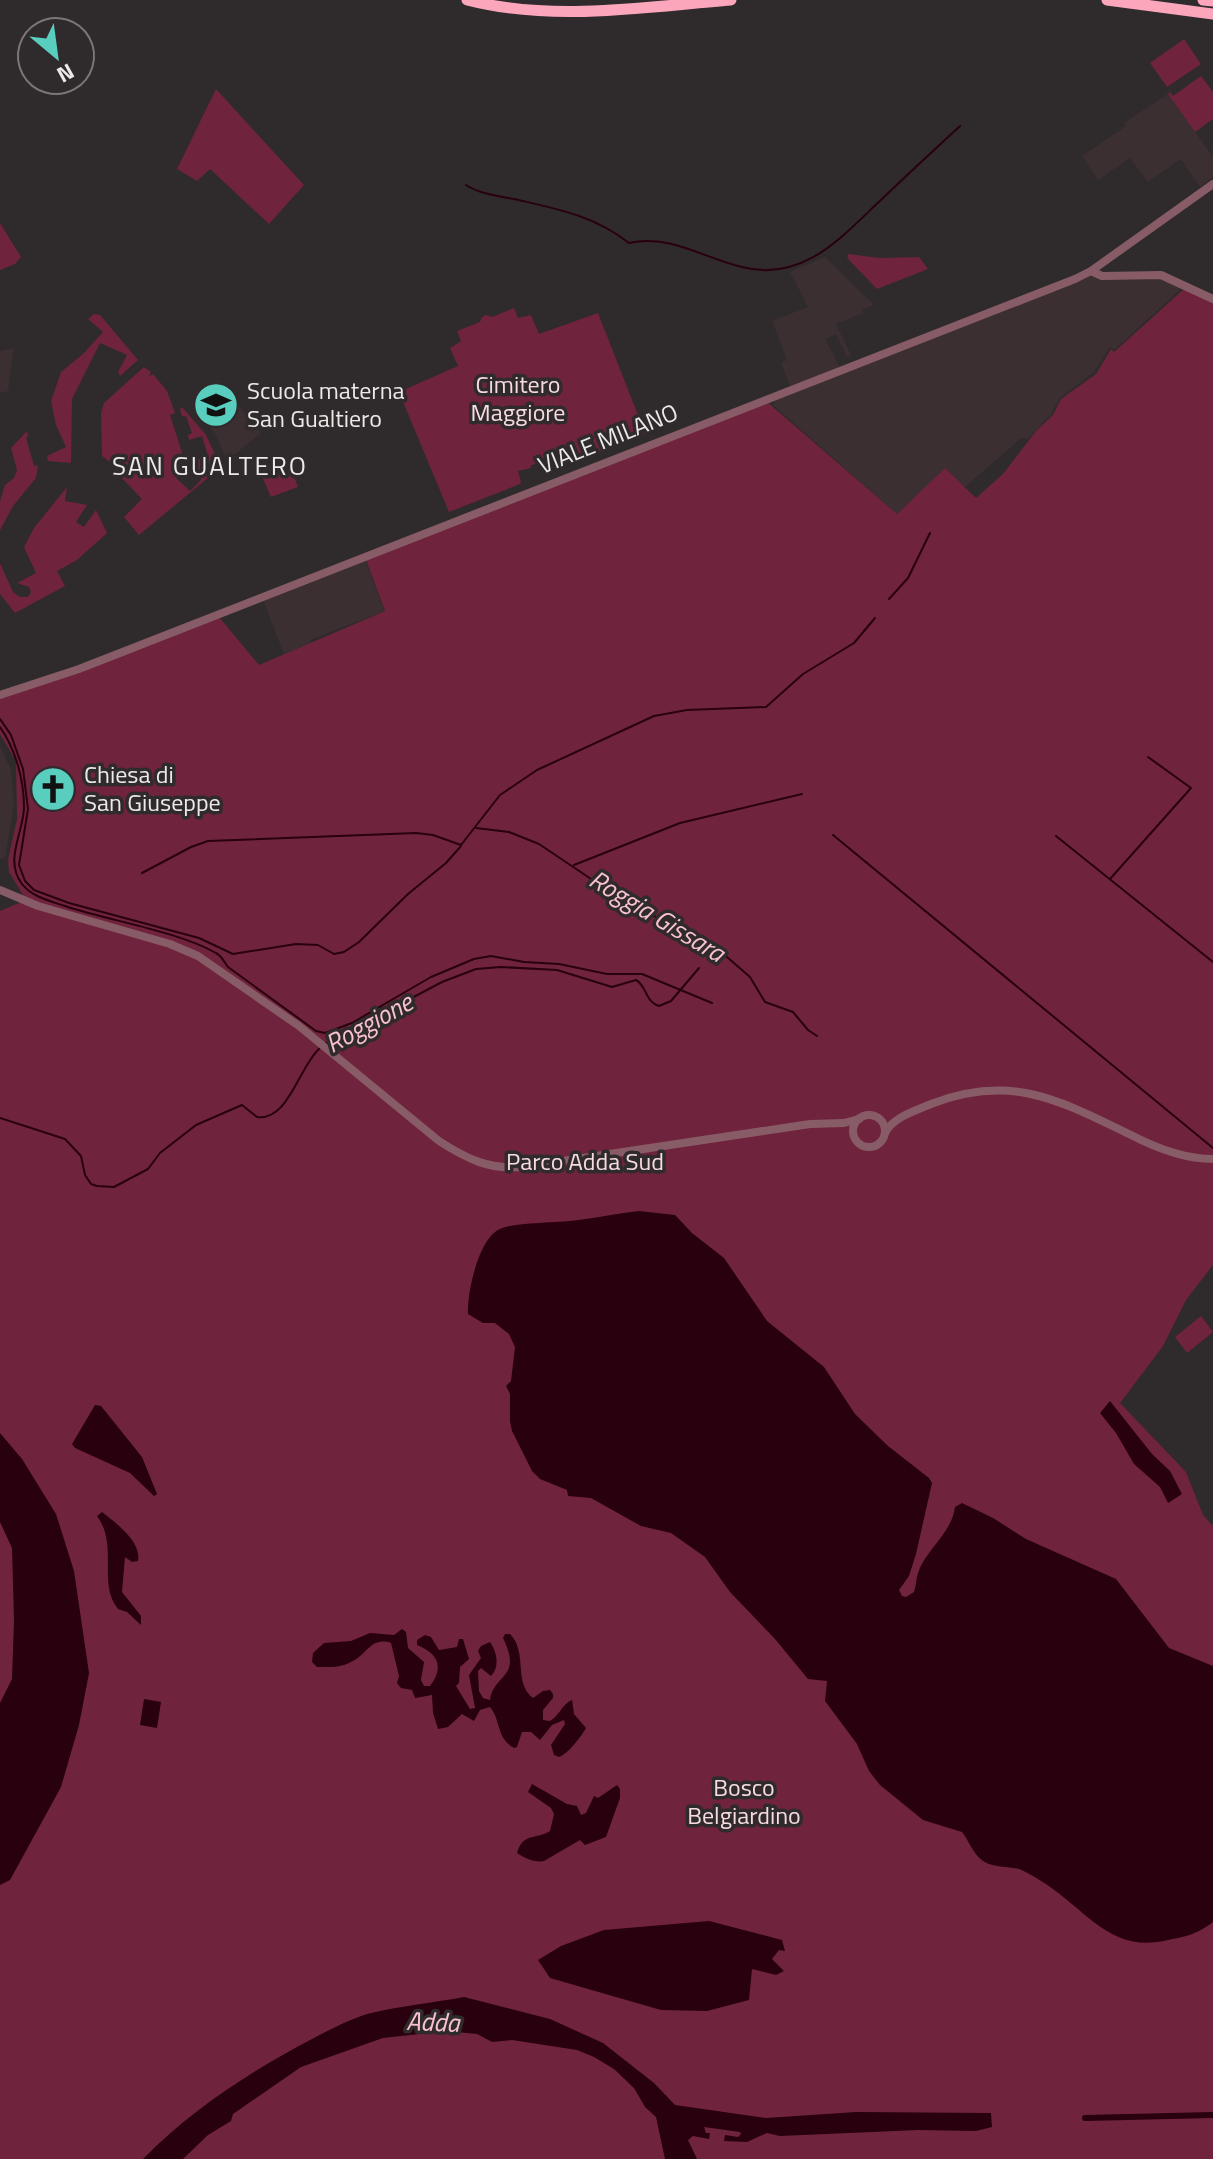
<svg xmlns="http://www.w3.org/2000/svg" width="1213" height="2159" font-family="'Titillium Web',sans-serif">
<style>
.built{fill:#3c2f32}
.green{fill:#70233d}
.water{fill:#29000d}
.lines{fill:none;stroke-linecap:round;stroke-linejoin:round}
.stream{stroke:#29000d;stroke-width:2}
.canal{stroke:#29000d;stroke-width:6}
.minor{stroke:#885c67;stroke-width:8}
.highway{stroke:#fba6bb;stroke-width:11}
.labels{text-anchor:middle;stroke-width:7;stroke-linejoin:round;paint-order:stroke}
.park-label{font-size:24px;fill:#f7dbe1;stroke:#2f2a2b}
.poi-label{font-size:24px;fill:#ede9e9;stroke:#2f2a2b;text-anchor:start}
.street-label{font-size:24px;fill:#ede9e9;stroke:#2f2a2b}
.neighbourhood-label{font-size:26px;letter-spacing:2px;fill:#ede9e9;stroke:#2f2a2b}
.water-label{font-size:26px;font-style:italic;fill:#f8c2ce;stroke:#2f2a2b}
</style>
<rect width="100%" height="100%" fill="#2f2a2b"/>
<!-- built -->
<g class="built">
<path d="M1168,94l45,63v20l-13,10 -19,-28 -33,23 -18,-24 -32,22 -16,-24 44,-30 -2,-3z"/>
<path d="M825,257l49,48 -12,5 1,3 -27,11 15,31 -4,2 -11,-23 -11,5 16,30 250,-97 62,3 32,10 -71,65 -4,-3 -16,25 -34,26 -9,16 -23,25 -7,-1 -56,49 -20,-19 -48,46 -124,-109 7,-15 10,-4 -9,-23 6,-3 -15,-39 36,-14 -18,-35z"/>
<path d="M14,348l-6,43 -8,2v-42z"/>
<path d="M218,380l43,53 -34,28 -11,-26 -24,-31z"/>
<path d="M365,560l19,51 -74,29v3l-26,11 -21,-54z"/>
<path d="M0,746l11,24 3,34 -9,54 -5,1z"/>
</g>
<!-- green -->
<g class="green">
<path d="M1184,39l17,25 -34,23 -17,-24z"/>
<path d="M1201,76l12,16v27l-18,13 -27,-38 2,-2 3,4z"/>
<path d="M216,89l88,96 -35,39 -59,-55 -13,12 -20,-12z"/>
<path d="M0,223l21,34 -6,7 -15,6z"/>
<path d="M849,254l30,4 40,-1 9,12 -51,20 -28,-29 -2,-4z"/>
<path d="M1185,288l28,14v963l-27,35 -23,46 -43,57 66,69 17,43 10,11v633h-1213v-1248l19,-8 4,-8 -14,-23 -1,-12 9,-41 -1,-58 -16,-27v-37l219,-80 40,48 126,-54 -19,-51 400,-159 131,113 48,-46 31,30 27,-24 33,-43 17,-16 8,-16 35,-25 15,-25 3,3z"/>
<path d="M514,308l4,10 13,-3 8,19 59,-21 47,120 -72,30 -7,-11 -12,7 -1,-2 -7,3v3l-6,3 -3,-3 -7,3 1,2 -13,3 3,11 -1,2 -71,28 -50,-120 59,-26 -8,-18 11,-7 -4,-10 23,-9 2,-5 4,-2 6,2z"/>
<path d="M94,314l6,1 38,45 -18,16 -2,-4 9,-17 -27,-12 -28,56 -1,64 -23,-2 -1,-5 19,-9 -10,-22 -5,-24 10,-29 22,-18 20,-22 -15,-13z"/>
<path d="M144,367l7,5 -2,5 4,-3 14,17 8,22 -5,2 19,59 -13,4 14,13 11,-11 -5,-20 12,-4 -6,-20 -13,4 -1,-5 4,-2 -6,-17h-4l-2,-7 2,-2 24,28 15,32 -82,68 -15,-18 18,-18 -22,-23 3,-3 -11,-12 -2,1 -8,-6 -1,-43 3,-10z"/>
<path d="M27,431l1,6 -2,1 8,28 4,-1 -2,13 -23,28 -13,24v-29l5,-16 9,-7 3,-8 -6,-22z"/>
<path d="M286,456l12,31 -27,10 -12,-28 11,-4 7,15 -6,-18z"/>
<path d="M67,487l-2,14 22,4 -11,17 8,5 12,-17 11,23 -30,27 -20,11 8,15 -50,27 -15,-19v-31l13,29 7,5h8l3,-5 -2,-5 -12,-4 19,-10 -12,-26 10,-19z"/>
<path d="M1201,1316l12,16 -26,21 -12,-16z"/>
</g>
<!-- water -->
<g class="water">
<path d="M639,1211l36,4 17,18 32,25 43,63 57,46 31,47 33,32 41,32 3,5 -16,71 -7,22 -10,14 3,6 4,1 8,-5c2,-6 2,-13 4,-19 8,-24 34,-40 37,-66l7,-4 31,15 33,21 90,40 53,69 44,18v256c-16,12 -25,14 -45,18 -56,14 -80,-28 -122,-56 -8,-5 -19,-12 -27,-15 -11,-3 -25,-1 -36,-8 -10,-7 -14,-20 -21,-29l-39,-12 -43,-35 -11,-14 -12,-27 -32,-43 2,-20 -19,-2 -33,-40 -45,-47 -25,-35 -34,-24 -30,-7 -50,-28 -23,-2 -1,-6 -27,-11 -8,-8 -20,-40 -2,-10v-27l-4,-8 5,-5 4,-34 -6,-13 -14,-11h-12l-15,-9c-1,-21 10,-73 30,-84 13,-8 62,-7 80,-10 20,-2 40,-7 61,-9z"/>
<path d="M1110,1401l42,53 18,17 12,23 -14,9 -8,-16 -26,-23 -18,-31 -16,-20z"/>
<path d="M95,1405l6,1 41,51 15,37 -3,2 -24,-23 -55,-25 -3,-4z"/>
<path d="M0,1433l22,26 34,55 18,57 15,102 -10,52 -18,62 -51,93 -10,5v-182l12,-24 2,-59 -2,-72 -12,-26z"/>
<path d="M102,1512c14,11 40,30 36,49l-6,1 -7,-5 -3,35 19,24v9l-14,-13 -9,-3c-21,-26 1,-63 -21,-93z"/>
<path d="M402,1629l4,3 2,16 16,14 -3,18 3,6h6c15,-20 7,-33 -13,-41v-5l8,-5 6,2 8,13 18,-3 2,-8h4l6,20 -9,8 -1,16 -3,3 14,23 5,-1 -6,-33 12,-17 -3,-7 3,-5 9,-4c7,10 10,25 1,34l-10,-8 -3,3 1,20 4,7 7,2c4,-27 33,-21 13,-62l2,-4h5c18,18 3,49 23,64l10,-7 7,-1 3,4v4l-10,12v10l7,1c10,-6 12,-17 22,-21l2,14 12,14c-5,9 -18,26 -27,29l-5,-2 -3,-10 14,-21 -1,-4 -12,5 -12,15 -9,-8h-9l-5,15 -3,1c-18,-10 -13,-28 -24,-41l-10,3 -6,11 -12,-7 -14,13 -10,2 -5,-16 -1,-18 -17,3 -3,-8 -11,-2 -4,-5 2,-7 -8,-33c-20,-7 -24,12 -40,19 -11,6 -22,5 -34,5l-5,-5 1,-9 11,-10 27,-2 19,-8 24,2z"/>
<path d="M144,1699l17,3 -4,26 -17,-3z"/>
<path d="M532,1784l35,20 10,2 4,9 5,-2 8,-17 4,2 19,-13 3,4v9l-14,39 -21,8 -5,-5 -36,21c-9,2 -20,-3 -27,-8 6,-21 19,-13 33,-22l4,-17 -3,-6 -23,-16z"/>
<path d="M709,1921l73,19 3,11 -6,-1 -7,9 12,12 -8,4 -24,-6 -3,31 -42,11 -46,-1 -111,-32 -12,-18 23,-14 43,-16z"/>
<path d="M464,1997l86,22 53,24 51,40 21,22 91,13 90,-6 135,1 1,14 -16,4 -58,-1 -138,6 -13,-3 -20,9 -23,-1 1,-6 13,2 3,-3 -1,-2 -36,-5 2,6h4l-1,6 -16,-3 -5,4 9,19h-32l-9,-42 -11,-10 -11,-19 -20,-19 -20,-12 -17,-7 -65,-10 -20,2 -15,-8 -31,-3 -63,7 -82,29 -68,47 -2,7 -23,14 -25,24h-40c48,-49 108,-88 169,-120 17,-9 36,-19 55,-25 32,-8 65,-11 97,-17z"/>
</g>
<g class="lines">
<!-- stream -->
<g class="stream">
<path d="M466,185c14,9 32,11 48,14 43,10 79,16 115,44 41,-9 74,15 113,24 62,16 100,-31 141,-69 25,-24 51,-48 77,-72"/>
<path d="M889,599l19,-21 22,-45"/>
<path d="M0,719l11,16 12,34 5,40 -9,56 6,16 9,9 35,13 130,35 34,16 63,-10 22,1 16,9 10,-2 15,-10 49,-48 38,-31 15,-17"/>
<path d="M0,727c16,23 24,53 24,81 -1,26 -20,52 -2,76 10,13 28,17 43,22 45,15 112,25 151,47 6,3 8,9 12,14l88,64 9,2 27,-10 79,-46 43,-18 17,-3 33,6 35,2 48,10h35l70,29"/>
<path d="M476,828l33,4 30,12 58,39 85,49 30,12 38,33 15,25 28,10 15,18 9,6"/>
<path d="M833,835l380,313"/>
<path d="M1056,836l157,126"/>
<path d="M574,865l106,-42 122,-29"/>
<path d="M142,873l49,-26 17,-6 208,-8 17,2 28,10 39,-50 37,-25 117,-54 33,-6 79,-3 37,-33 51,-31 21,-25"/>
<path d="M1110,879l81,-91 -43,-31"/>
<path d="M325,1044l117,-62 34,-13 25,-2 56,3 55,17 24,-7c11,6 9,22 23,26l12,-5 28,-33"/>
<path d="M0,1118l65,21 16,17 4,19 6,9 6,2 17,1 34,-18 12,-16 36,-28 46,-20 15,12c32,4 42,-51 63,-69"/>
</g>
<!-- canal -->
<path class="canal" d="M1085,2118l128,-3"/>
<!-- minor -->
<g class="minor">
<path d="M1091,271l11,5 59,-1 52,24"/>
<path d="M0,695l79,-26 996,-390 16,-8 122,-87"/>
<path d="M0,890l38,16 132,38 28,12 101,70 140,115c28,18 50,29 84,26l287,-43 34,-1 15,-4"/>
<circle cx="869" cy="1131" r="16"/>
<path d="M885,1133c8,-16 30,-22 46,-29 80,-31 128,-4 200,31 25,13 53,24 82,24"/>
</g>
<!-- highway -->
<g class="highway">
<path d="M467,0c86,22 176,7 264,0"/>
<path d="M1107,0l106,14"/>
<path d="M1203,0l10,1"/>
</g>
</g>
<!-- icons -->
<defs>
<g id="school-disc" transform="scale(2.3)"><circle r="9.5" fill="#59cebe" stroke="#2f2a2b"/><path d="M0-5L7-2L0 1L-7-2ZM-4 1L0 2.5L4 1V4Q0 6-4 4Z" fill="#111"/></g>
<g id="church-disc" transform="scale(2.3)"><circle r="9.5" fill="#59cebe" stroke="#2f2a2b"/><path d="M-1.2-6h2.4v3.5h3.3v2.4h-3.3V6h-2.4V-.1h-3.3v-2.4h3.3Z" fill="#111"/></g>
</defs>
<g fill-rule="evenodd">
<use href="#school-disc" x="216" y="405"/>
<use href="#church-disc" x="53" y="789"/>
</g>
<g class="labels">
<!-- park labels -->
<g class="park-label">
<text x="518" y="393">Cimitero<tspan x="518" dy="28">Maggiore</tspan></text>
<text x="585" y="1170">Parco Adda Sud</text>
<text x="744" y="1796">Bosco<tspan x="744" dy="28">Belgiardino</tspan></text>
</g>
<!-- poi labels -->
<g class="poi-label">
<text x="247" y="399">Scuola materna<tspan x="247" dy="28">San Gualtiero</tspan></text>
<text x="84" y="783">Chiesa di<tspan x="84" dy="28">San Giuseppe</tspan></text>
</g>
<!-- street labels -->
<g class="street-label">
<text transform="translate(608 439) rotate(-22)" y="8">VIALE MILANO</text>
</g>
<!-- neighbourhood labels -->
<g class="neighbourhood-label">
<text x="210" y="475">SAN GUALTERO</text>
</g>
<!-- water labels -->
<g class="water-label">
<text transform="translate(657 916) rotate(31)" y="9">Roggia Gissara</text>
<text transform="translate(369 1023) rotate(-29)" y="9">Roggione</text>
<text transform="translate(433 2022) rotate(2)" y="9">Adda</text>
</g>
</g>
<!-- north arrow -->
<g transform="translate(56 56) rotate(151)"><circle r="38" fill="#2f2a2b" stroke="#7b7677" stroke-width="2"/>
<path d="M0-6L14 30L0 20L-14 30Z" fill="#59cebe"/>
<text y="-12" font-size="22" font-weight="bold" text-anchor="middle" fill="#ede9e9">N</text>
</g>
</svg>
